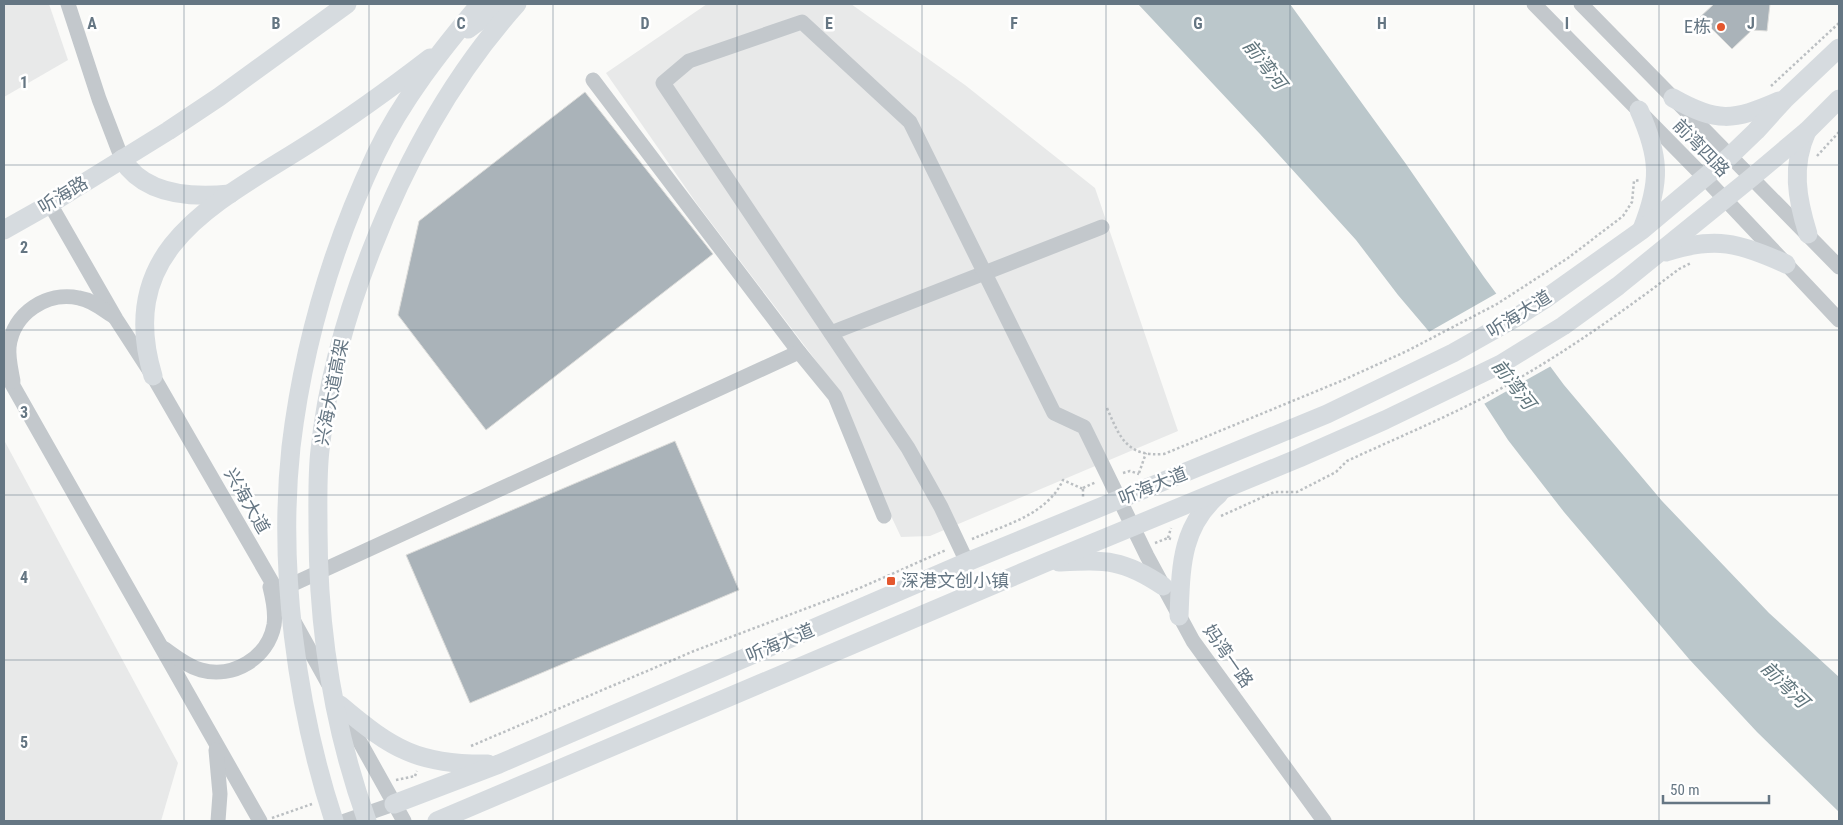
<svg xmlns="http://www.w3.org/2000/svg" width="1843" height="825" font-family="'Roboto Condensed','Noto Sans SC',sans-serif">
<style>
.built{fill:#e8e9e9}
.water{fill:#bbc7cb}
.pier{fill:#fafaf8}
.building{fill:#aab3b9;stroke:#dcdcda}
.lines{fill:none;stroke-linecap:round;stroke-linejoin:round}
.path{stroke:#bbbfc2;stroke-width:2.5;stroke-dasharray:2.5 2.5;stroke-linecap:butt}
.minor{stroke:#c3c8cc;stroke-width:15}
.major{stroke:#d6dbdf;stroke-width:19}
.grid{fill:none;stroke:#657683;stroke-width:1;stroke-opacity:0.55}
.poi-dot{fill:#e4572e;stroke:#fff;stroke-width:2}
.labels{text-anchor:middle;stroke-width:5;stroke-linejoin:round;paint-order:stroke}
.poi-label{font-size:18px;fill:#657683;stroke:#fff;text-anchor:end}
.street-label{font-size:18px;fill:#657683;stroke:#fff}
.water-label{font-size:19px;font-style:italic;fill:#60757c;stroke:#fff}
.grid-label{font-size:16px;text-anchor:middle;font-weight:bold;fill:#657683;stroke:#fff;stroke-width:5;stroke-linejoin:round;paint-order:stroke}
</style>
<rect width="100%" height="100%" fill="#fafaf8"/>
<!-- built -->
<g class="built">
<path d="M4,4h45l19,56 -64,37z"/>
<path d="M707,4h144l114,81 130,103 83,243 -248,105 -29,1 -81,-171 -123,-162 -91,-131z"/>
<path d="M4,440l174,323 -17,58h-157z"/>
</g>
<!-- water -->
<path class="water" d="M1138,4h152l116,160 78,113 80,108 98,116 107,112 70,64v135l-82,-80 -68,-73 -125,-147 -56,-72 -43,-66 -67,-79 -42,-55 -96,-106z"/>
<!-- pier -->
<path class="pier" d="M1499,292l54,73 -71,40 -19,-30 -36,-42z"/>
<!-- building -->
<g class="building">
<path d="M1714,4h56l-3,27 -15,-1 -20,19 -32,-32z"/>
<path d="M585,92l128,162 -227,176 -88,-115 21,-94z"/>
<path d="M675,441l64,149 -269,113 -64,-148z"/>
</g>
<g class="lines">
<!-- path -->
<g class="path">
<path d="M1771,86l68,-63"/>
<path d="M1817,156l22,-24"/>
<path d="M1107,408c13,30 20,49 57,46l177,-73 66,-30 90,-47 71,-46 55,-42 9,-14 2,-21 6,-1"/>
<path d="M1123,473l7,-2 9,3"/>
<path d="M1139,473l7,-20"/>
<path d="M1083,488l13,-6"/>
<path d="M1083,489v9"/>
<path d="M1221,516l53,-24h23l39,-20 11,-11c54,-25 110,-48 162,-77 60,-34 116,-74 170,-115l12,-6"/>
<path d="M1168,538l3,-10"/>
<path d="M972,539c33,-14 75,-24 91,-59l20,9"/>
<path d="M1155,543l13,-5 3,1"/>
<path d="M471,746l223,-95 166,-63 86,-38"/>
<path d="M415,776l2,-5"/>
<path d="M396,780l19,-4"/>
<path d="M272,818l40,-14"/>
</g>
<!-- minor -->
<g class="minor">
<path d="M68,4l31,95 23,60"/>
<path d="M1534,4l171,174 134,142"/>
<path d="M1581,4l258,263"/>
<path d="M593,80l206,272 36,44 49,120"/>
<path d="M50,204l66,115 37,57 124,215 51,92"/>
<path d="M831,333l271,-106"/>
<path d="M4,370l256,451"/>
<path d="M13,381c-2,-11 -5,-23 -4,-34 4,-34 38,-56 70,-49 13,2 23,11 34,18"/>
<path d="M967,562l-26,-55 -33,-59 -245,-365 26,-22 113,-39 108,100 144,291 30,14 63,129 46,85 131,180"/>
<path d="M280,590l519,-238"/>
<path d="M165,649c11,8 22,17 36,21 32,9 67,-12 73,-45 2,-13 -1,-26 -4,-38"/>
<path d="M342,710l62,111"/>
<path d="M216,750l4,44 -2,27"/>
<path d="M345,821l49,-17"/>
</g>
<!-- major -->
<g class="major">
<path d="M468,29l34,-25"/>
<path d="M1673,98c44,25 60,23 106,3"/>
<path d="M1639,110c21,47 22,72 3,119"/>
<path d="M1807,131c-16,35 -10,68 1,103"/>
<path d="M122,159c22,36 69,39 108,35"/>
<path d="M4,230l46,-26 118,-73 51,-34 128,-93"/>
<path d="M1666,252c49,-16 74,-9 120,12"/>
<path d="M153,376c-39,-129 65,-174 157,-233 41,-26 81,-55 120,-85"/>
<path d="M1059,562c47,-2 64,-3 104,24"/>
<path d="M1179,616c2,-47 1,-89 40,-122"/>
<path d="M340,705c52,44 78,60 148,59"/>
<path d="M394,804l105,-40 468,-202 360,-148 126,-61 62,-35 30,-19 97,-69 87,-73 27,-26 29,-32 54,-51"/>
<path d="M334,821c-38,-115 -56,-254 -43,-374 12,-101 42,-202 85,-293 26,-54 65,-104 104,-150"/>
<path d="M367,821c-34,-94 -49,-192 -49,-292 0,-26 -1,-53 2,-79 7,-68 26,-135 51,-199 35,-90 81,-175 146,-247"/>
<path d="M437,821l610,-259 252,-104 86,-38 116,-56 62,-38 55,-40 133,-108 57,-48 31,-31"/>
</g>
</g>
<!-- grid -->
<path class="grid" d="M184,4v817M369,4v817M553,4v817M737,4v817M922,4v817M1106,4v817M1290,4v817M1474,4v817M1659,4v817M4,165h1835M4,330h1835M4,495h1835M4,660h1835"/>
<!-- markers -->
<g class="poi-dot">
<circle cx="1721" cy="27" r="5"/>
<rect x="886" y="576" width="10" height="10" rx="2.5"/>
</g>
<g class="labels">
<!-- poi labels -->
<g class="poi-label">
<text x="1711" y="33">E栋</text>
<text x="901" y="587" text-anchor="start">深港文创小镇</text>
</g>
<!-- street labels -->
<g class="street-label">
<text transform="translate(1701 148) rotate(46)" y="6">前湾四路</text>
<text transform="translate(63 195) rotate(-31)" y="6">听海路</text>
<text transform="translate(1519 314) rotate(-32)" y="6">听海大道</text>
<text transform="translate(332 392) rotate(-79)" y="6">兴海大道高架</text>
<text transform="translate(1153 486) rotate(-22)" y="6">听海大道</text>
<text transform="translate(247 501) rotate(60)" y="6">兴海大道</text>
<text transform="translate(780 643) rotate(-23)" y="6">听海大道</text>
<text transform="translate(1228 656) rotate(55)" y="6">妈湾一路</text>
</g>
<!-- water labels -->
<g class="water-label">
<text transform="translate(1265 64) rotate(52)" y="7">前湾河</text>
<text transform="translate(1514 384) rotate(52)" y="7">前湾河</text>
<text transform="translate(1785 684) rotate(44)" y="7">前湾河</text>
</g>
</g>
<g class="grid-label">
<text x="92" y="29">A</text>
<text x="276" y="29">B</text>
<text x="461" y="29">C</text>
<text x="645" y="29">D</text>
<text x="829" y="29">E</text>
<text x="1014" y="29">F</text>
<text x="1198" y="29">G</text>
<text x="1382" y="29">H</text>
<text x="1567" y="29">I</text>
<text x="1751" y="29">J</text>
<text x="24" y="88">1</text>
<text x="24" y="253">2</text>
<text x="24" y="418">3</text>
<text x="24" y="583">4</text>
<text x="24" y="748">5</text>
</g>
<!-- border -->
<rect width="1843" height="825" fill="none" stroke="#657683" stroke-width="10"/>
<!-- scale -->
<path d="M1663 795v8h106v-8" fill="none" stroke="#657683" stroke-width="2.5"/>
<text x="1670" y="795" font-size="15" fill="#657683" stroke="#ffffff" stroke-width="4" paint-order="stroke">50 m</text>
</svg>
